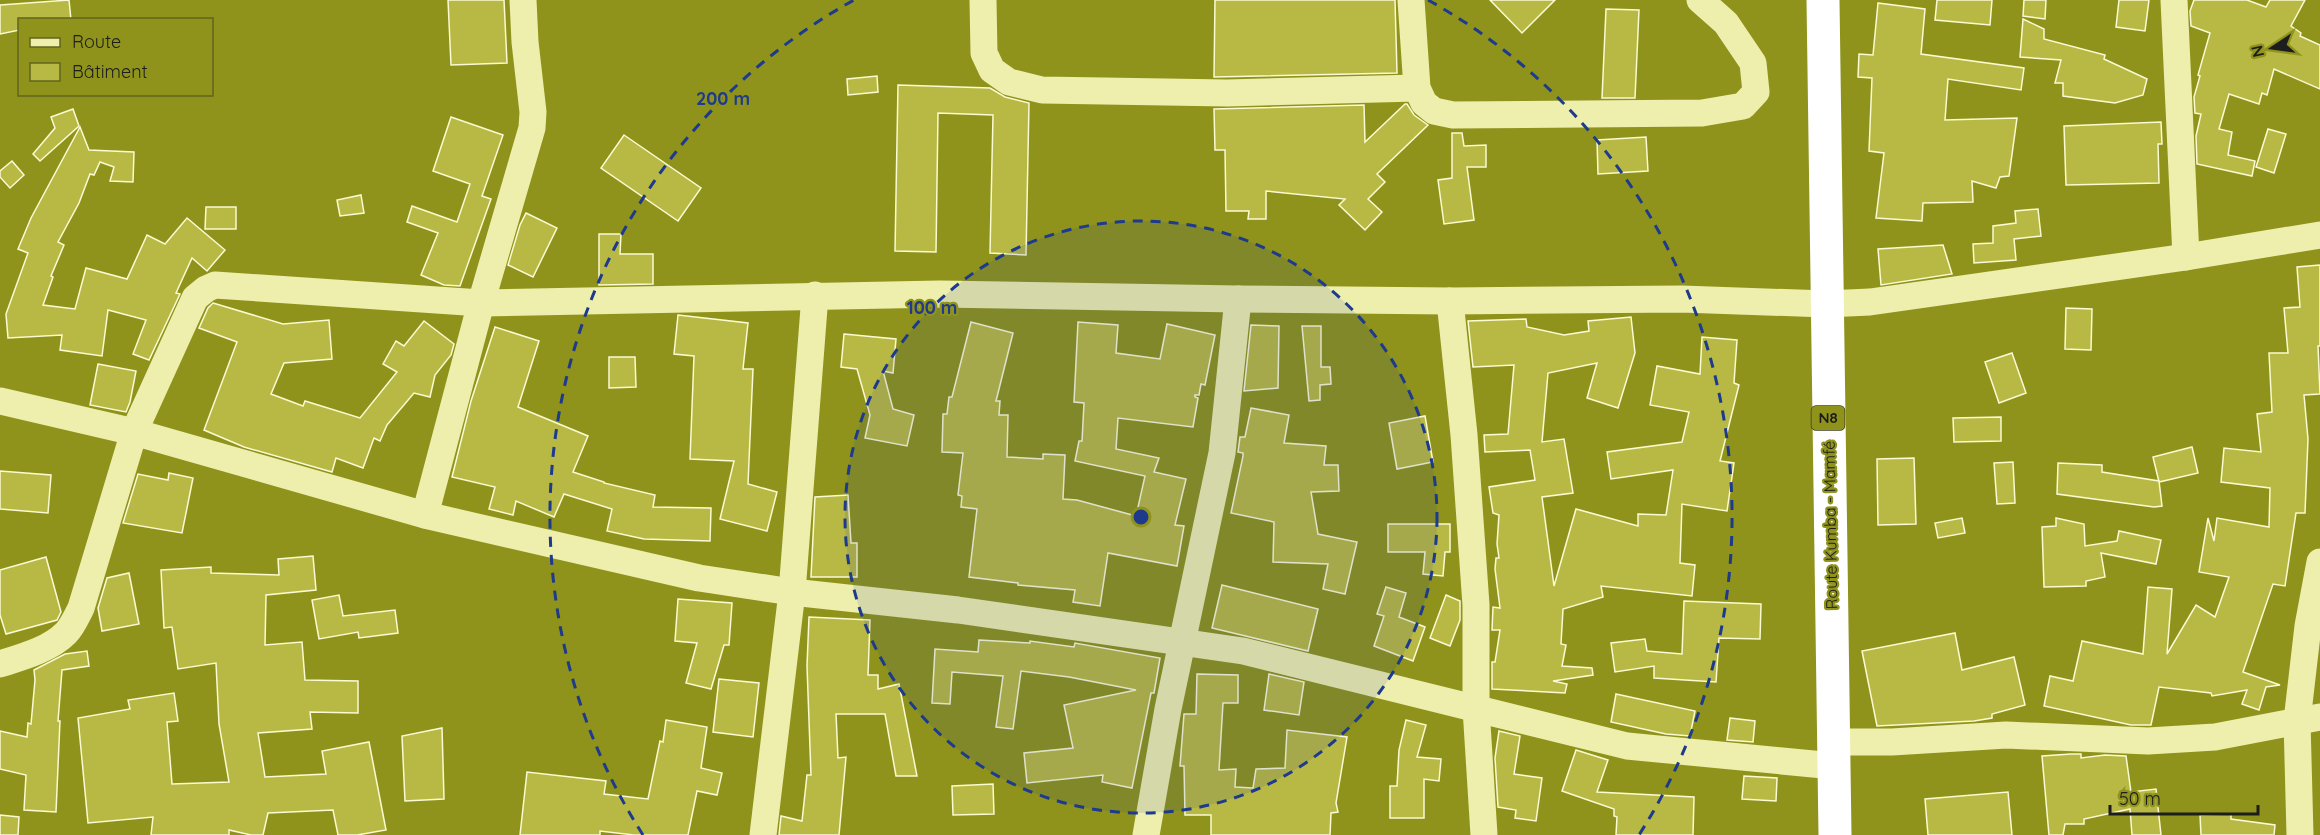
<svg xmlns="http://www.w3.org/2000/svg" width="2320" height="835" font-family="Quicksand,sans-serif">
<style>
.building{fill:#b8b944;stroke:#fafad3;stroke-width:1.5}
.lines{fill:none;stroke-linecap:round;stroke-linejoin:round}
.minor{stroke:#eeefad;stroke-width:27}
.highway{stroke:#fff;stroke-width:33}
.ring{fill:none;stroke:#1d3a8d;stroke-width:3;stroke-dasharray:10 8}
.labels{text-anchor:middle;stroke-width:4.5;stroke-linejoin:round;paint-order:stroke}
.shield{fill:#8f931c;stroke:#3f401d;stroke-width:1.5}
.shield-label{font-size:15px;font-weight:bold;fill:#1d1d1d}
.street-label{font-size:16px;fill:#1d1d1d;stroke:#8f931c}
.centre{fill:#1d3a8d;stroke:#8f931c;stroke-width:3}
.ring-label{font-size:18px;text-anchor:middle;font-weight:bold;fill:#1d3a8d;stroke:#8f931c;stroke-width:4.5;stroke-linejoin:round;paint-order:stroke}
</style>
<rect width="100%" height="100%" fill="#8f931c"/>
<!-- building -->
<g class="building">
<path d="M69,0l2,20h-51v10l-20,4v-29z"/>
<path d="M448,0h56l3,63 -56,2z"/>
<path d="M1215,0h180l2,73 -183,4z"/>
<path d="M1490,0h65l-33,33z"/>
<path d="M1937,0h55l-2,25 -55,-5z"/>
<path d="M2024,0h22l-1,19 -22,-3z"/>
<path d="M2119,0h30l-4,31 -29,-4z"/>
<path d="M2194,0h53l19,7 4,-7h35l-14,26 10,7 -1,3 20,9v44l-46,-20 -7,26 -5,-2 -3,11 -30,-10 -10,35 13,3 -4,23 27,6 -3,15 -55,-12 -1,-28 5,-22 -6,-1 -1,-16 6,-21 -2,-1 12,-42 -19,-7 -1,-15z"/>
<path d="M1878,3l47,6 -4,45 103,14 -3,22 -73,-11 -3,41 72,-2 -8,58 -9,1 -4,11 -24,-7 1,21 -50,1 -1,18 -46,-3 8,-65 -15,-2 3,-73 -14,-1 1,-23 14,1z"/>
<path d="M1606,9l33,1 -4,88h-33z"/>
<path d="M2023,19l21,10v10l61,16 -1,4 43,20 -4,16 -28,8 -52,-7v-13h-8l6,-23 -41,-3z"/>
<path d="M877,76l1,16 -30,3 -1,-16z"/>
<path d="M898,85l92,3 15,9 24,6 -3,152 -36,-2 3,-138 -55,-2 -2,139 -41,-1z"/>
<path d="M1405,104h2l7,11 14,10 -51,49 8,8 -17,17 14,13 -17,18 -26,-25 6,-6 -79,-8v28h-18l1,-8h-23l-1,-61h-10l-1,-41 150,-4 1,37z"/>
<path d="M73,109l6,17 -39,35 -7,-7 22,-26 -4,-11z"/>
<path d="M451,117l52,18 -21,61 9,3 -31,87 -16,-1 -23,-10 17,-42 -31,-11 5,-16 45,16 13,-38 -37,-13z"/>
<path d="M2161,122l1,22h-4l1,39 -93,2 -2,-59z"/>
<path d="M80,127l9,23 45,2 -1,30 -23,-1 4,-14 -14,-5 -6,13 -4,-1 -11,29 -21,39 6,3 -13,31 2,1 -10,28 32,4 11,-41 41,11 20,-44 18,9 22,-26 38,32 -18,21 -15,-13 -16,35 4,1 -31,66 -16,-6 13,-34 -38,-10 -6,46 -42,-6 2,-15 -54,3 -2,-24 22,-61 -10,-4 13,-31z"/>
<path d="M2268,129l18,5 -12,39 -18,-6z"/>
<path d="M1452,133h10l2,13 22,-1v22h-19l7,53 -30,4 -6,-44 14,-2z"/>
<path d="M624,135l77,53 -23,33 -77,-53z"/>
<path d="M1646,137l2,34 -50,3 -1,-34z"/>
<path d="M12,161l12,14 -14,13 -10,-11v-6z"/>
<path d="M361,195l3,18 -24,3 -3,-16z"/>
<path d="M206,207h30v22h-31z"/>
<path d="M2038,209l3,27 -27,3 2,21 -42,3 -1,-19 20,-1v-17l23,-3 -1,-12z"/>
<path d="M526,213l31,15 -24,49 -25,-12 12,-40z"/>
<path d="M599,234h22l-1,20h33v30l-54,1z"/>
<path d="M1943,245l9,29 -71,11 -3,-36z"/>
<path d="M2320,265v81h-2l2,48 -16,1 4,44 -3,74h-9l-11,73 -12,-2 -30,88 37,13 -14,2 -7,23 -17,-6 5,-14 -35,6 -1,-3 -52,-6 -8,38h-20l-87,-19 6,-30 23,5 9,-40 61,13 5,-67 24,2 -5,65 29,-49 19,12 14,-40 -30,-5 9,-54 6,23 3,-23 52,9 1,-39 -49,-6 3,-34 37,4 -4,-38 15,-2 -3,-59h19l-4,-45 16,-1 -3,-40z"/>
<path d="M213,303l70,21 46,-4 3,39 -48,4 -13,31 32,12 2,-5 55,17 37,-46 -14,-8 13,-23 8,5 20,-25 30,23 -3,11 -16,20 -5,22 -16,-4 -27,32 -7,16 -6,-3 -11,30 -27,-10 -4,14 -88,-25 -40,-17 33,-88 -38,-14 9,-20z"/>
<path d="M2066,308l26,1 -1,41 -26,-1z"/>
<path d="M678,315l70,8 -5,46h10l-5,115 29,8 -10,39 -47,-12 14,-58 -44,-2 4,-103 -20,-2z"/>
<path d="M1631,317l4,36 -17,55 -31,-10 10,-35 -49,10 -6,69 22,-3 9,54 -31,4 12,89 22,-77 62,17v-12l28,1 7,-45 -62,9 -4,-27 75,-10 7,-30 -39,-7 7,-39 43,8 2,-37 35,3 -3,43 5,2 -19,76 14,2 -7,48 -45,-7 -2,59 15,2 -3,31 -91,-10 2,11 -40,12 -2,35 5,1 -4,21 30,2 1,7 -40,6 14,3 -2,9 -73,-4v-27h3l5,-32h-8l1,-23 7,1 -5,-39 1,-11h3l-2,-14 2,-29 -6,-2 -4,-26 46,-7 -5,-30 -45,2 -1,-17 24,-1 6,-69 -41,2 -5,-46 58,-2 1,8 37,8 25,-4 -1,-10z"/>
<path d="M971,322l42,11 -17,68h4l-1,14h9l-1,42 36,2v-5l22,1 -2,44 14,1 59,16 9,-40 -70,-15 4,-20h3l2,-38 -10,-1 4,-80 40,3 -2,28 44,6 7,-35 48,11 -10,50 -4,-1 -2,11h-4v2l3,1 -5,29 -75,-9 -2,31 43,9 -5,14 32,7 -11,46 9,1 -7,40 -69,-13 -8,53 -27,-4 2,-12 -57,-5v-2l-49,-6 8,-68 -16,-2 1,-11 -4,-1 5,-42 -21,-1 1,-38h4l2,-17h3z"/>
<path d="M1251,325l28,1 -1,62 -34,3z"/>
<path d="M1302,326h19v41h9l1,17 -11,1v15l-11,1z"/>
<path d="M495,327l44,14 -21,66 70,29 -15,36 31,10v1l51,12 -2,12 58,1 -1,33 -66,-2 -37,-8 5,-22 -48,-15 -10,23 -38,-16 -3,14 -24,-6 6,-22 -43,-10 19,-76z"/>
<path d="M844,334l52,5 -3,34 -10,-2 10,38 21,6 -7,31 -42,-8 5,-23 -13,-46 -16,-2z"/>
<path d="M2012,353l14,40 -27,10 -14,-41z"/>
<path d="M609,357h26l1,30 -27,1z"/>
<path d="M98,364l38,7 -6,31 -4,10 -36,-7z"/>
<path d="M1251,408l38,7 -5,28 42,3 -2,19h14l1,26 -28,1 7,42 39,8 -12,52 -22,-5 5,-25 -55,-2 1,-40 -43,-9 12,-57v-3l-5,-1 2,-15h5z"/>
<path d="M1425,416l8,46 -36,7 -8,-46z"/>
<path d="M2001,417v24l-47,1 -1,-24z"/>
<path d="M2192,447l6,26 -39,9 -6,-25z"/>
<path d="M1914,458l2,66 -38,1 -1,-66z"/>
<path d="M2013,462l2,41 -18,1 -3,-41z"/>
<path d="M2058,463l44,2v7l57,9 3,25 -8,1 -97,-13z"/>
<path d="M0,471l51,4 -3,38 -48,-4z"/>
<path d="M169,473l24,5 -11,55 -59,-10 15,-49 30,6z"/>
<path d="M848,495l3,48h6v34h-46l4,-80z"/>
<path d="M1962,518l3,15 -27,5 -3,-15z"/>
<path d="M2056,518l28,6 1,22 32,-5 2,-10 42,9 -5,24 -55,-11 4,24 -19,4v5l-42,1 -2,-60 14,-1z"/>
<path d="M1388,524h62v28h-5l-2,24 -20,-2 2,-22h-37z"/>
<path d="M313,556l3,34 -50,5 -1,50 37,-3 3,38 53,1v32l-48,-1 2,17 -54,4 7,44 61,-3 -4,-23 47,-9 17,88 -29,5h-19l-5,-25 -65,3 -5,22h-12l-22,-5v5h-78l2,-18 -65,6 -10,-105 52,-9 -2,-9 46,-7 4,28 -11,1 5,62 57,-2 -10,-58 -3,-61 -38,6 -6,-42 -8,1 -3,-58 50,-3v6l68,2 -1,-16z"/>
<path d="M46,557l15,55 -4,8 -51,14 -6,-19v-45z"/>
<path d="M129,573l10,51 -37,7 -4,-23 9,-30z"/>
<path d="M1222,585l96,24 -10,42 -96,-23z"/>
<path d="M1386,587l20,6 -7,24 26,10 -12,34 -39,-15 10,-30 -7,-2z"/>
<path d="M339,595l4,21 52,-6 3,23 -39,5 -1,-6 -39,7 -7,-39z"/>
<path d="M1446,595l14,6v19l-10,26 -20,-8z"/>
<path d="M678,599l54,4 -3,42h-5l-13,44 -25,-6 11,-40 -22,-2z"/>
<path d="M1684,601l77,3 -1,35 -41,-1 -3,44 -62,-4v-12l-39,6 -4,-29 34,-4 2,12 35,3z"/>
<path d="M809,617l61,3 -2,55h10v14l21,-5 18,92h-21l-11,-62h-49l2,44 8,-1 -7,78h-60l2,-19 21,5 5,-46h4l-4,-109z"/>
<path d="M1955,633l7,37 52,-13 11,48 -33,9v4l-18,3 -97,5 -15,-75z"/>
<path d="M979,640l51,3v-2l44,6 1,-4 85,15 -6,35h-3l-19,95 -30,-6 1,-7 -76,8 -3,-30 49,-5 -9,-43 72,-15 -67,-13 -48,-6 -8,58 -17,-2 7,-51 -51,-4 -2,32 -18,-1 3,-54 43,3z"/>
<path d="M87,651l2,15 -27,4 -4,51h2l-4,91 -32,-2 2,-35 -26,-6v-38l27,6 1,-14 3,1 4,-44 -1,-10 31,-16z"/>
<path d="M1197,674l41,1v28h-15l-4,67 17,-1 -1,18 18,1 3,-19 29,-1 2,-38 60,7 -11,66 2,9 -7,1 -1,22h-119v-20h-26l-1,-49h-4l4,-52h12z"/>
<path d="M1269,674l35,8 -5,33 -35,-5z"/>
<path d="M719,679l40,4 -6,54 -40,-5z"/>
<path d="M1616,694l79,17 -5,25 -24,-2 -55,-12z"/>
<path d="M1730,718l25,3 -2,21 -26,-2z"/>
<path d="M666,720l41,7 -6,41 21,5 -5,22 -20,-4 -9,44h-54l-34,-4v4h-80l7,-63 79,9 -2,13 44,5 12,-58 3,1z"/>
<path d="M1406,720l20,5 -9,32 24,2 -2,22 -15,-2v39h-34v-32h7l2,-36z"/>
<path d="M442,728l2,71 -39,2 -3,-65z"/>
<path d="M1499,731l21,5 -6,38 28,4 -6,43 -21,-3 1,-8 -18,-3 -3,-49z"/>
<path d="M1576,750l32,10 -11,32 97,5 -1,38h-77l1,-18 -3,-1v-7l-52,-18z"/>
<path d="M2071,754h10v4l24,-3 21,1 5,36 25,-3 5,46h-29l-2,-26 -46,10v5h-19l-2,11h-14l-7,-79z"/>
<path d="M1744,776l33,2 -1,23 -34,-2z"/>
<path d="M993,784l1,30 -41,1 -1,-29z"/>
<path d="M2008,792l4,43h-84l-3,-36z"/>
<path d="M2231,814v5l44,6 -1,10h-73l-1,-20z"/>
<path d="M0,815l19,2 -1,18h-18z"/>
</g>
<g class="lines">
<!-- minor -->
<g class="minor">
<path d="M983,0l1,53 8,17 17,12 33,8 185,3 190,-5"/>
<path d="M1411,0l6,88 7,15 10,8 19,4 249,-2 41,-7 13,-14 -3,-29 -27,-40 -26,-23"/>
<path d="M2174,0l12,257"/>
<path d="M1450,301l14,134 12,170v103l8,127"/>
<path d="M0,401l134,31 291,83 274,63 93,14 166,18 285,41 384,95 207,20"/>
<path d="M425,515l56,-212 51,-175 1,-16 -8,-70 -2,-42"/>
<path d="M0,664c22,-7 49,-14 66,-31 6,-6 11,-17 15,-25l53,-176 61,-134 11,-9 9,-4 266,18 459,-9 298,5 212,2 232,-2 144,5 44,-2 316,-45 134,-22"/>
<path d="M1833,742h59l114,-7 142,6 67,-4 105,-20"/>
<path d="M763,835l29,-243 23,-297"/>
<path d="M1146,835l22,-126 54,-256 16,-154"/>
<path d="M2300,835l-3,-114 11,-95 12,-64"/>
</g>
<!-- highway -->
<path class="highway" d="M1823,0l12,835"/>
</g>
<!-- distance rings -->
<circle cx="1141" cy="517" r="296" fill="#1d3a8d" fill-opacity=".12"/>
<g class="ring">
<circle cx="1141" cy="517" r="296"/>
<path d="M643 835A591 591 0 0 1 854 0M1428 0A591 591 0 0 1 1639 835"/>
</g>
<g class="labels">
<!-- shield labels -->
<rect class="shield" x="1811.5" y="406" width="33" height="24" rx="4.5"/>
<g class="shield-label">
<text x="1828" y="423">N8</text>
</g>
<!-- street labels -->
<g class="street-label">
<text transform="translate(1830 525) rotate(-91)" y="6">Route Kumba - Mamfé</text>
</g>
</g>
<circle cx="1141" cy="517" r="9" class="centre"/>
<g class="ring-label">
<text x="723" y="105">200 m</text>
<text x="932" y="314">100 m</text>
</g>
<!-- legend -->
<rect x="18" y="18" width="195" height="78" fill="#8f931c" stroke="#61641c" stroke-width="1.5"/>
<rect x="30" y="38" width="30" height="9" fill="#eeefad" stroke="#61641c" stroke-width="1.5"/>
<text x="72" y="48" font-size="18" fill="#1d1d1d">Route</text>
<rect x="30" y="63" width="30" height="18" fill="#b8b944" stroke="#61641c" stroke-width="1.5"/>
<text x="72" y="78" font-size="18" fill="#1d1d1d">Bâtiment</text>
<!-- north arrow -->
<g transform="translate(2272 48) rotate(257)" stroke="#8f931c" stroke-width="4.5" paint-order="stroke">
<path d="M0-4.5L10 22L0 15L-10 22Z" fill="#1d1d1d"/>
<text y="-9" font-size="16" font-weight="bold" text-anchor="middle" fill="#1d1d1d">N</text>
</g>
<!-- scale -->
<path d="M2110 805v9h148v-9" fill="none" stroke="#1d1d1d" stroke-width="3"/>
<text x="2119" y="805" font-size="18" fill="#1d1d1d" stroke="#8f931c" stroke-width="4.5" paint-order="stroke">50 m</text>
</svg>
